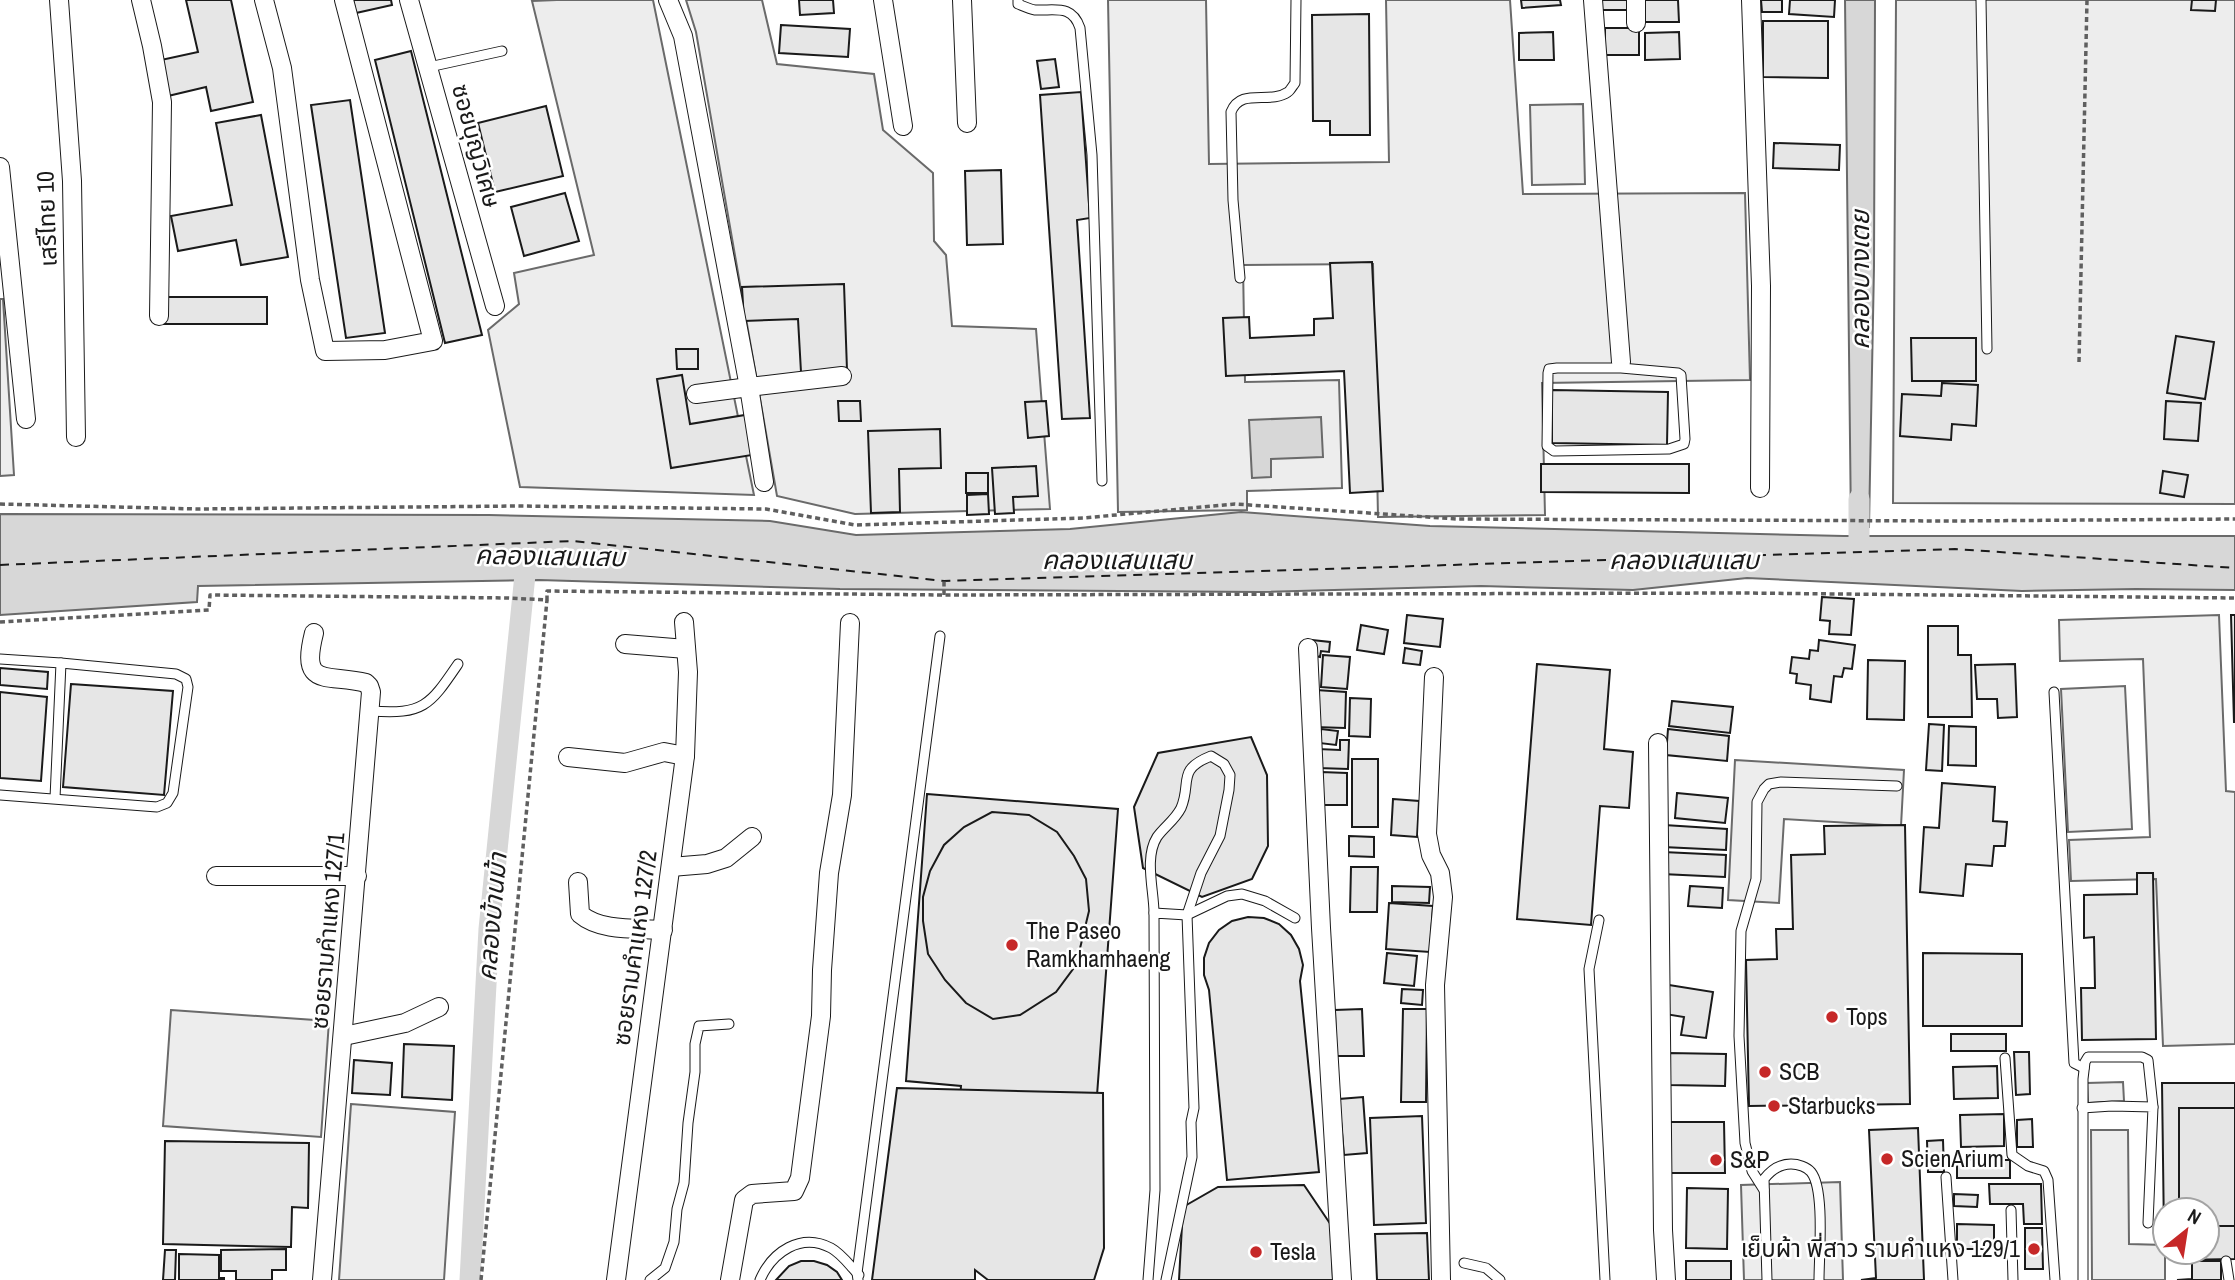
<svg xmlns="http://www.w3.org/2000/svg" width="2235" height="1280" font-family="'Archivo Narrow','Noto Sans Thai',sans-serif">
<style>
.built{fill:#ededed;stroke:#6a6a6a;stroke-width:2}
.water{fill:#d7d7d7;stroke:#6a6a6a;stroke-width:2}
.lines{fill:none;stroke-linecap:round;stroke-linejoin:round}
.canal{stroke:#d7d7d7;stroke-width:21}
.ferry{stroke:#1a1a1a;stroke-width:2;stroke-dasharray:9 7;stroke-linecap:butt}
.building{fill:#e6e6e6;stroke:#1a1a1a;stroke-width:2}
.lane-casing{stroke:#1a1a1a;stroke-width:11}
.street-casing{stroke:#1a1a1a;stroke-width:20}
.path{stroke:#5f5f5f;stroke-width:3.5;stroke-dasharray:5 3.5;stroke-linecap:butt}
.lane{stroke:#fff;stroke-width:9}
.street{stroke:#fff;stroke-width:18}
.poi-dot{fill:#c62828;stroke:#fff;stroke-width:2.5}
.labels{text-anchor:middle;stroke-width:5;stroke-linejoin:round;paint-order:stroke}
.street-label{font-size:24px;fill:#1a1a1a;stroke:#fff}
.poi-label{font-size:24px;fill:#1a1a1a;stroke:#fff;text-anchor:start}
.water-label{font-size:26px;font-style:italic;fill:#1a1a1a;stroke:#fff}
</style>
<rect width="100%" height="100%" fill="#fff"/>
<!-- built -->
<g class="built">
<path d="M557,0h96l101,495 -234,-8 -32,-157 31,-26 -5,-31 80,-18 -62,-254z"/>
<path d="M686,0h76l15,64 97,10 9,56 50,43 1,68 12,14 6,71 84,3 14,180 -195,5 -78,-18 -81,-464z"/>
<path d="M1108,0h98l3,164 180,-2 -3,-162h124l13,194 222,-1 5,187 -208,3 3,132 -167,2 -5,-253 -130,1 2,117 94,-2 3,108 -95,3v19l-129,2z"/>
<path d="M1896,0h339v504l-342,-1z"/>
<path d="M1583,104l2,80 -53,1 -2,-80z"/>
<path d="M0,299h3l11,176 -14,1z"/>
<path d="M2219,615l7,176 9,1v252l-72,2 -7,-167 -85,2 -2,-41 81,-3 -7,-178 -83,2 -1,-41z"/>
<path d="M2125,686l7,143 -64,3 -7,-143z"/>
<path d="M1735,760l169,10 -3,56 -117,-7 -5,84 -51,-3z"/>
<path d="M171,1010l158,11 -8,116 -158,-11z"/>
<path d="M2123,1082l1,19 -36,2 -1,-20z"/>
<path d="M351,1104l104,8 -11,168h-105z"/>
<path d="M2091,1130h37l1,114 36,1v35h-73z"/>
<path d="M1840,1182l3,98h-99l-3,-95z"/>
</g>
<!-- water -->
<g class="water">
<path d="M1845,0h30l-1,266 -5,261h-18z"/>
<path d="M1321,417l2,40 -52,2v18l-19,1 -3,-58z"/>
<path d="M1241,512l189,14 414,10h391v54l-99,-1 -114,2 -275,-13 -114,12 -152,-4 -222,6 -419,-3 -301,-9 -341,6 -1,16 -197,13v-101l489,1 281,6 86,14 214,-6z"/>
</g>
<g class="lines">
<!-- canal -->
<g class="canal">
<path d="M1859,560v-61"/>
<path d="M470,1280l19,-351 38,-374"/>
</g>
<!-- ferry -->
<path class="ferry" d="M0,565l573,-24 371,40 1011,-32 280,19"/>
</g>
<!-- building -->
<g class="building">
<path d="M186,0h45l22,102 -42,9 -5,-24 -38,9 -7,-36 37,-8z"/>
<path d="M353,0h38l1,5 -36,8z"/>
<path d="M799,0h34l1,13 -34,2z"/>
<path d="M1521,0h39l1,5 -39,3z"/>
<rect x="1597" y="0" width="34" height="10"/>
<path d="M1644,0h34l1,22h-35z"/>
<path d="M1761,0h21v12h-20z"/>
<path d="M1790,0h45l-1,17 -45,-3z"/>
<path d="M2192,0h24l-1,11 -24,-1z"/>
<path d="M1369,14l1,121h-40v-14h-17l-1,-106z"/>
<path d="M1763,21h65v57l-65,-1z"/>
<path d="M781,25l69,4 -2,28 -69,-4z"/>
<rect x="1605" y="28" width="34" height="27"/>
<path d="M1553,32l1,28h-35v-27z"/>
<path d="M1679,32l1,27 -35,1v-27z"/>
<path d="M411,51l71,284 -37,8 -70,-283z"/>
<path d="M1055,59l4,28 -18,2 -4,-28z"/>
<path d="M1081,92l9,126 -13,2 13,198 -28,1 -22,-324z"/>
<path d="M350,100l35,233 -39,5 -35,-233z"/>
<path d="M546,106l17,70 -68,16 -17,-69z"/>
<path d="M261,115l27,142 -47,8 -5,-25 -58,11 -7,-35 61,-11 -16,-82z"/>
<path d="M1774,143l66,2 -1,25 -66,-2z"/>
<path d="M1001,170l2,74 -36,1 -2,-74z"/>
<path d="M565,193l14,48 -55,15 -13,-49z"/>
<path d="M1372,262l11,229 -33,2 -6,-122 -118,5 -3,-58 26,-1 1,21 64,-3v-16l19,-1 -3,-55z"/>
<path d="M844,284l3,86 -46,2 -3,-53 -54,2 -2,-34z"/>
<rect x="161" y="297" width="106" height="27"/>
<path d="M2176,336l38,6 -9,57 -38,-6z"/>
<path d="M1911,338h65v43h-64z"/>
<path d="M676,349h22v20h-21z"/>
<path d="M682,375l8,49 55,-9 7,40 -81,13 -14,-89z"/>
<path d="M1942,383l36,2 -2,41 -24,-2 -1,16 -51,-4 2,-42 39,2z"/>
<path d="M1552,390l116,2 -1,53 -115,-2z"/>
<path d="M838,401h22l1,20h-22z"/>
<path d="M1046,401l3,35 -21,2 -3,-36z"/>
<path d="M2166,401l35,2 -3,38 -34,-2z"/>
<path d="M940,429l1,39 -42,1 1,43 -29,1 -3,-82z"/>
<path d="M1541,464h148v29l-148,-1z"/>
<path d="M1036,466l2,30 -25,1 1,16 -19,1 -3,-46z"/>
<path d="M2163,471l25,4 -4,22 -24,-4z"/>
<rect x="966" y="473" width="22" height="20"/>
<path d="M988,494l1,20 -22,1v-20z"/>
<path d="M1822,597l32,2 -3,36 -22,-1 1,-13 -10,-1z"/>
<path d="M1407,615l36,4 -3,28 -36,-4z"/>
<path d="M2231,615h4v107h-1z"/>
<path d="M1361,625l27,5 -4,24 -27,-4z"/>
<path d="M1928,626h30v29h13l1,62h-44z"/>
<path d="M1312,640l18,2 -1,10 -8,-1 -1,6 -9,-2z"/>
<path d="M1819,640l36,5 -3,24 -8,-1 -2,9 -8,-1 -3,26 -21,-3 1,-14 -15,-2 1,-9 -7,-1 2,-16 17,2 1,-9 8,1z"/>
<path d="M1405,648l17,3 -2,14 -17,-2z"/>
<path d="M1323,655l27,2 -3,32 -26,-2z"/>
<path d="M1868,660l37,1 -1,59 -37,-1z"/>
<path d="M1537,664l73,6 -6,79 29,3 -4,56 -29,-2 -9,119 -74,-6z"/>
<path d="M2015,664l2,53 -19,1 -1,-19h-20l-2,-34z"/>
<path d="M0,668l48,4 -1,17 -47,-4z"/>
<path d="M71,684l102,7 -9,104 -101,-8z"/>
<path d="M1316,690l30,2 -1,36 -31,-1z"/>
<path d="M0,692l47,5 -6,84 -41,-3z"/>
<path d="M1350,698l21,1 -1,38 -21,-1z"/>
<path d="M1672,701l61,6 -3,26 -61,-7z"/>
<path d="M1929,724l15,1 -2,46 -16,-1z"/>
<path d="M1949,726l27,1v39l-28,-1z"/>
<path d="M1321,729l17,2 -2,14 -17,-2z"/>
<path d="M1668,729l61,7 -2,25 -61,-6z"/>
<path d="M1251,737l16,38 1,71 -16,33 -50,18 -59,-29 -9,-61 24,-54z"/>
<path d="M1340,740h9l-1,29 -30,-1v-19l22,1z"/>
<rect x="1352" y="759" width="26" height="68"/>
<path d="M1321,772l26,1v32h-26z"/>
<path d="M1942,783l53,4 -2,34 14,1 -2,24h-11l-2,20 -26,-2 -3,32 -43,-4 4,-65 15,1z"/>
<path d="M1677,793l51,5 -3,25 -50,-5z"/>
<path d="M927,794l191,15 -22,300 -136,-10 1,-13 -55,-5z"/>
<path d="M1393,799l26,2 -2,36 -26,-2z"/>
<path d="M992,812l37,3 28,17 17,24 12,23 3,32 -13,54 -20,27 -36,23 -27,4 -27,-16 -21,-23 -17,-26 -5,-33v-24l7,-26 14,-26 20,-18z"/>
<path d="M1664,825l63,4 -1,21 -63,-3z"/>
<path d="M1905,825l5,279 -161,2 -3,-146 31,-1 -1,-30h17l-2,-74 34,-1 -1,-28z"/>
<path d="M1349,836l25,1v20l-25,-1z"/>
<path d="M1663,852l63,3 -1,22 -63,-3z"/>
<path d="M1351,867h27l-1,45h-27z"/>
<path d="M2137,873h16l3,166 -74,1 -1,-52h14l-1,-51 -10,1v-43l53,-1z"/>
<path d="M1392,886l38,1 -1,16 -37,-1z"/>
<path d="M1690,886l33,2 -1,20 -34,-2z"/>
<path d="M1389,903l44,3 -3,46 -44,-3z"/>
<path d="M1248,917l16,1 15,6 12,11 8,14 4,16 -3,16 19,191 -92,8 -18,-190 -5,-15v-17l5,-15 10,-13 13,-9z"/>
<path d="M1387,953l30,3 -3,30 -30,-3z"/>
<path d="M1923,953l99,1v72h-99z"/>
<path d="M1669,985l44,7 -7,46 -25,-3 3,-18 -19,-3z"/>
<path d="M1402,989l21,1 -1,15 -21,-2z"/>
<path d="M1362,1009l2,47h-28l-1,-46z"/>
<path d="M1403,1009h24l-1,93h-25z"/>
<rect x="1951" y="1034" width="55" height="17"/>
<path d="M404,1044l50,2 -2,54 -50,-3z"/>
<path d="M2014,1052h15l1,42 -14,1z"/>
<path d="M1668,1053l58,1 -1,32 -57,-1z"/>
<path d="M354,1060l38,3 -2,32 -38,-2z"/>
<path d="M1997,1066l1,32 -44,1 -1,-32z"/>
<path d="M2162,1083h73v176l-56,1v-8h28v-42h-42l-1,25z"/>
<path d="M897,1088l206,5 1,155 -10,32h-106l-13,-10v10h-103z"/>
<path d="M1363,1097l4,56 -23,2 -5,-56z"/>
<path d="M2179,1108h56v118h-28v-16h-28z"/>
<path d="M2004,1114v32l-43,1 -1,-32z"/>
<path d="M1422,1116l4,107 -52,2 -4,-107z"/>
<path d="M2032,1119l1,28h-16v-27z"/>
<path d="M1668,1122h56l1,51h-56z"/>
<path d="M1918,1128l6,152h-63l15,-2 -7,-148z"/>
<path d="M1943,1140l1,32h-16l-1,-31z"/>
<path d="M165,1141l144,2 -1,65 -16,-1 -1,40 -128,-3z"/>
<rect x="1957" y="1160" width="53" height="18"/>
<path d="M1989,1184h52l1,40h-18l-1,-20h-33z"/>
<path d="M1304,1185l27,40 2,55h-154l4,-73 35,-20z"/>
<path d="M1687,1188l41,1 -1,60 -41,-1z"/>
<path d="M1954,1194l24,1 -1,12 -23,-1z"/>
<path d="M1957,1224l37,1v24h-37z"/>
<path d="M2025,1228h17l1,41h-18z"/>
<path d="M1427,1233l2,47h-52l-2,-46z"/>
<path d="M286,1249v21h-14v10h-36v-9h-15v-21z"/>
<path d="M165,1250h11l-1,30h-12z"/>
<path d="M179,1254l40,1v23h5v2h-45z"/>
<path d="M801,1261h13l13,4 10,7 5,8h-66l13,-14z"/>
<rect x="1686" y="1261" width="45" height="19"/>
<path d="M2192,1261h29v19h-44l15,-1z"/>
</g>
<g class="lines">
<!-- lane casing -->
<g class="lane-casing">
<g id="lane">
<path d="M1018,0v4c5,2 11,5 17,6 20,1 37,-6 45,18l12,127 10,326"/>
<path d="M1981,0l6,349"/>
<path d="M429,67l73,-16"/>
<path d="M1240,278l-7,-78 -2,-88c10,-25 38,-7 57,-20 1,0 6,-8 7,-9l1,-83"/>
<path d="M1557,368h64l57,5 3,2 4,64 -1,5 -15,5 -115,2 -7,-5 1,-73 1,-4z"/>
<path d="M0,659l61,4 -6,135"/>
<path d="M2054,692l20,371 10,5"/>
<path d="M371,711c53,4 59,-6 87,-47"/>
<path d="M0,795l157,12 10,-4 6,-10 15,-106 -2,-8 -10,-5 -115,-11"/>
<path d="M1154,913c0,-23 -10,-55 3,-76 7,-10 18,-17 24,-29 11,-26 -5,-38 30,-52l13,8 6,11 -1,15 -9,46 -19,37 -14,42 7,193 -3,14 1,35 -26,123"/>
<path d="M1599,920l-10,49 16,311"/>
<path d="M2005,1058l7,97 16,11 16,5 4,9 7,100"/>
<path d="M2082,1108l30,-2 41,1 -5,116"/>
<path d="M1946,1177l7,103"/>
<path d="M1764,1190l-12,-19 -7,-28 -6,-107 2,-105 15,-52 1,-77 7,-13 5,-5 12,-2 116,4"/>
<path d="M2011,1210l2,70"/>
<path d="M2226,1261l3,19"/>
<path d="M1464,1263l22,5 14,12"/>
<path d="M650,1280l15,-12 9,-26 3,-33 7,-26 4,-60 7,-51v-28l4,-18 30,-2"/>
<path d="M760,1280c12,-28 41,-48 71,-32 11,6 19,18 28,27"/>
<path d="M858,1280l-1,-7 83,-637"/>
<path d="M1148,1280l7,-90 -1,-277 33,2 40,-19 15,-2 23,7 30,17"/>
<path d="M1767,1280l-3,-101c7,-9 15,-15 27,-15 7,0 16,3 20,8 14,17 8,84 8,108"/>
<path d="M2083,1280v-201l2,-17 3,-5h54l6,3 5,47"/>
</g>
</g>
<!-- street casing -->
<g class="street-casing">
<g id="street">
<path d="M59,0l13,181 4,256"/>
<path d="M141,0l11,46 10,56 -3,214"/>
<path d="M264,0l18,68 28,212 15,71 60,-1 48,-9 -89,-341"/>
<path d="M409,0l86,306"/>
<path d="M668,0l15,36 66,351 93,-11"/>
<path d="M883,0l20,126"/>
<path d="M962,0l5,123"/>
<path d="M1593,0l28,362"/>
<path d="M1636,0v23"/>
<path d="M1751,0l10,286 -1,202"/>
<path d="M0,167l26,252"/>
<path d="M696,394l53,-7 15,95"/>
<path d="M314,633c-14,56 12,40 52,50l3,3 2,6 -49,588"/>
<path d="M625,644l61,5"/>
<path d="M1308,648l13,280 21,352"/>
<path d="M1434,677l-7,157 4,21 9,18 3,24 -8,88 6,295"/>
<path d="M1658,743l5,487 3,50"/>
<path d="M568,757l57,6 39,-11 21,4"/>
<path d="M671,867l36,-3 19,-6 26,-21"/>
<path d="M216,876h141"/>
<path d="M578,882l2,32c21,18 57,14 83,16"/>
<path d="M344,1036l61,-13 34,-16"/>
<path d="M616,1280l69,-524 3,-84 -4,-50"/>
<path d="M730,1280l14,-80 8,-6 42,-3 6,-13 21,-162 1,-46 7,-97 13,-78 8,-172"/>
</g>
</g>
<!-- path -->
<g class="path">
<path d="M2079,362l8,-362"/>
<path d="M0,504l198,5 319,-3 249,3 89,16 228,-7 152,-14 222,15 494,2 284,-2"/>
<path d="M944,595v-14"/>
<path d="M0,622l209,-12 1,-15 299,3 38,2v-9l397,4 798,-2 493,5"/>
<path d="M481,1280l66,-680"/>
</g>
<!-- lane -->
<use href="#lane" class="lane"/>
<!-- street -->
<use href="#street" class="street"/>
</g>
<!-- markers -->
<g class="poi-dot">
<circle cx="1012" cy="945" r="7"/>
<circle cx="1832" cy="1017" r="7"/>
<circle cx="1765" cy="1072" r="7"/>
<circle cx="1774" cy="1106" r="7"/>
<circle cx="1887" cy="1159" r="7"/>
<circle cx="1716" cy="1160" r="7"/>
<circle cx="2034" cy="1249" r="7"/>
<circle cx="1256" cy="1252" r="7"/>
</g>
<g class="labels">
<!-- street labels -->
<g class="street-label">
<text transform="translate(476 146) rotate(75)" y="8">ซอยบุญวิเศษ</text>
<text transform="translate(47 219) rotate(-92)" y="8">เสรีไทย 10</text>
<text transform="translate(328 931) rotate(-85)" y="8">ซอยรามคำแหง 127/1</text>
<text transform="translate(635 948) rotate(-82)" y="8">ซอยรามคำแหง 127/2</text>
</g>
<!-- poi labels -->
<g class="poi-label">
<text x="1026" y="939">The Paseo<tspan x="1026" dy="28">Ramkhamhaeng</tspan></text>
<text x="1846" y="1025">Tops</text>
<text x="1779" y="1080">SCB</text>
<text x="1788" y="1114">Starbucks</text>
<text x="1901" y="1167">ScienArium</text>
<text x="1730" y="1168">S&amp;P</text>
<text x="2020" y="1257" text-anchor="end">เย็บผ้า พี่สาว รามคำแหง 129/1</text>
<text x="1270" y="1260">Tesla</text>
</g>
<!-- water labels -->
<g class="water-label">
<text transform="translate(1860 280) rotate(-90)" y="9">คลองบางเตย</text>
<text transform="translate(550 556) rotate(1)" y="9">คลองแสนแสบ</text>
<text x="1117" y="569">คลองแสนแสบ</text>
<text x="1684" y="569">คลองแสนแสบ</text>
<text transform="translate(492 917) rotate(-85)" y="9">คลองบ้านม้า</text>
</g>
</g>
<!-- north arrow -->
<g transform="translate(2186 1231) rotate(30)"><circle r="33" fill="#ffffff" stroke="#a3a3a3" stroke-width="2"/>
<path d="M0-5L12 26L0 18L-12 26Z" fill="#c62828"/>
<text y="-10" font-size="19" font-weight="bold" text-anchor="middle" fill="#1a1a1a">N</text>
</g>
</svg>
